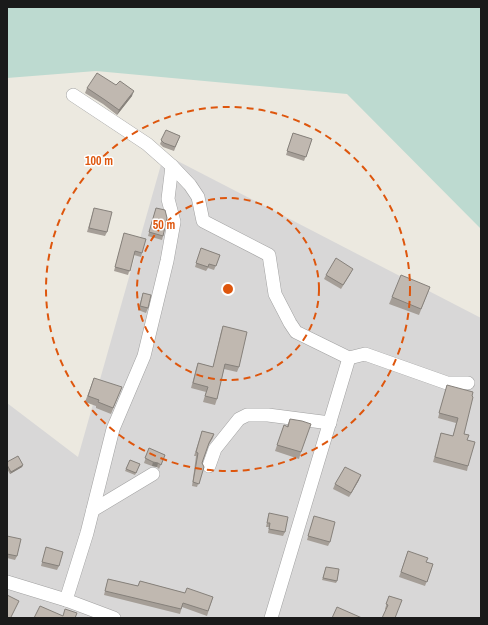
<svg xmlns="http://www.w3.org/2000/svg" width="488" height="625" font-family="'Archivo Narrow',sans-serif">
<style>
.residential{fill:#d8d7d7}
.wetland{fill:#bddad0}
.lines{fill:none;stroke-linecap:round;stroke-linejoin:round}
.minor-casing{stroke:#a1a1a1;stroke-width:14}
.minor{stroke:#fff;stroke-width:13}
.wall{fill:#a59e97}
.shaded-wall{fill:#86817b}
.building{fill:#c0b8b0;stroke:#86817b}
.ring{fill:none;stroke:#de560d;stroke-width:2;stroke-dasharray:7 5}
.centre{fill:#de560d;stroke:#fff;stroke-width:2}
.ring-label{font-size:12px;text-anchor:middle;font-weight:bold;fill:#de560d;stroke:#fff;stroke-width:3;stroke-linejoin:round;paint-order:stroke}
</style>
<rect width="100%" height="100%" fill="#ece9e0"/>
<!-- residential -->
<path class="residential" d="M164,154l317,164v300h-474v-215l71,54z"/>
<!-- wetland -->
<path class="wetland" d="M7,7h474v222l-134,-135 -251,-23 -89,7z"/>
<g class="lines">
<!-- minor casing -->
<g class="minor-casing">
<g id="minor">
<path d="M73,95l74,49 25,22 18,19 8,12 5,24 66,34 6,39 15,29 6,9 53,26 16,-4 82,29h21"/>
<path d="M209,466l6,-17 24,-30 8,-4h21l62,8"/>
<path d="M93,510l60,-36"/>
<path d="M7,582l59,18 48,18"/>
<path d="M66,600l21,-67 26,-104 31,-73 23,-95 7,-39 -6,-23 4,-33"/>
<path d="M271,618l78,-260"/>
</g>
</g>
<!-- minor -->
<use href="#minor" class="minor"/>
</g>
<!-- wall -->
<g class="wall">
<path d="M87,88l45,8 -15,19 -14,-11 -18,-11z"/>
<path d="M166,130l14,6 -6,15 -11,-4 -3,-3z"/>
<path d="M293,133l19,6 -8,22 -18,-6z"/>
<path d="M94,208l13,24 -2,4 -18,-4z"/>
<path d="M156,208l7,28 -1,4 -14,-4z"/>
<path d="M124,233l18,20 -1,4 -7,-2 -6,20 -14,-4z"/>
<path d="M201,248l19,7 -6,15 -6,-2 -2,3 -11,-4z"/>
<path d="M351,273l-10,16 -17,-10 2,-4z"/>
<path d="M430,287l-11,28 -30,-11 3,-7z"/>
<path d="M143,293l5,15 -2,5 -8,-3z"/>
<path d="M223,326l16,41 -2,5 -13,-3 -7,30 -2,6 -12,-3 3,-10 -15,-4 5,-19 2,-6 15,4 8,-35z"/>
<path d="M94,378l25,16 -8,20 -15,-6v-2l-11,-4z"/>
<path d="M447,385l17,49 3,6 1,26 -1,5 -34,-9 8,-29 12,3 3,-13 -18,-5z"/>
<path d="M290,419l11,33 -2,7 -24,-8 9,-26 3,1z"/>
<path d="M202,431l12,3 -1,4 -5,8 -5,14 -1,3 2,4 -7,20 -5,-1 4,-30h-2z"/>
<path d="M149,448l16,7 -6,14 -2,-2 -5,-1 -8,-3z"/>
<path d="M130,460l10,4 -5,11 -10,-4z"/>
<path d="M7,462l16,3 -1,2 -12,7 -3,-5z"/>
<path d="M359,480l-10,17 -16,-8 2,-5z"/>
<path d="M269,513l16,19 -2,4 -15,-3 1,-6h-3z"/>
<path d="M314,516l16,26 -2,4 -21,-6z"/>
<path d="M7,536l10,20 -2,4 -8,-2z"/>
<path d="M46,547l13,19 -2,4 -16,-4z"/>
<path d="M408,551l18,11 7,2 -8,22 -26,-9z"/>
<path d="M326,567l11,14 -1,2 -14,-3z"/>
<path d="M108,579l30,7 2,-5 45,12 28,4 -6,19 -25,-9 -2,7 -76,-19z"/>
<path d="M389,596l13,4 -16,10 -1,-1z"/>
</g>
<!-- shaded-wall -->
<g class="shaded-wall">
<path d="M134,91l-2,5 -15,19 2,-5z"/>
<path d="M153,462l5,1 -1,4 -5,-1z"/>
<path d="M23,465l-1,2 -12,7 1,-2z"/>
<path d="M361,475l-2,5 -10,17 2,-4z"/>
</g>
<!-- building -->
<g class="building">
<path d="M97,73l19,12 4,-4 14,10 -15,19 -14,-10 -18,-12z"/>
<path d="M166,130l14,6 -5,11 -11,-4 -3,-3z"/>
<path d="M293,133l19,6 -6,18 -19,-6z"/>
<path d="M94,208l18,4 -5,20 -18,-4z"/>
<path d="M156,208l9,2 2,8 -4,18 -14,-4z"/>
<path d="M124,233l22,6 -4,14 -7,-2 -5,20 -15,-4z"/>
<path d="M201,248l19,7 -4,11 -7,-2 -1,3 -12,-4z"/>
<path d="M336,258l17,11 -10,16 -17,-10z"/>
<path d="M401,275l29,12 -9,22 -29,-12z"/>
<path d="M143,293l8,2 -3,13 -8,-2z"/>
<path d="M223,326l24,6 -8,35 -14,-3 -8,35 -12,-3 3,-9 -15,-4 5,-20 15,4z"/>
<path d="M94,378l28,9 -9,21 -15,-6 1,-2 -11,-4z"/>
<path d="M447,385l26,7 -1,4 1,1 -9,37 5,1 -2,5 8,2 -7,24 -33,-9 6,-24 12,3 5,-18 -19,-5z"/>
<path d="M290,419l12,2 9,3 -10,28 -24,-7 7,-20 4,2z"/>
<path d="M202,431l12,3 -5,9 -6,17 -1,3 2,4 -5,17 -6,-2 5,-29 -2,-1z"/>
<path d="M149,448l16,7 -4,10 -3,-2 -5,-1 -8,-4z"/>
<path d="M18,456l5,9 -12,7 -4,-7v-3z"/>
<path d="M130,460l10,4 -4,9 -10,-4z"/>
<path d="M345,467l16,8 -10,18 -16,-9z"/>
<path d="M269,513l19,4 -3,15 -16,-3 1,-6h-3z"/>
<path d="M314,516l21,6 -5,20 -22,-6z"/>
<path d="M7,536l14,3 -4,17 -10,-2z"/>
<path d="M46,547l17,5 -4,14 -17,-4z"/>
<path d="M408,551l20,7 -2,4 7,2 -6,18 -26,-10z"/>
<path d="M326,567l13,2 -2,12 -14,-3z"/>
<path d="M108,579l30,7 2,-5 45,12 2,-5 26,9 -5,14 -25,-8 -2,6 -76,-18z"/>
<path d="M7,595l12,6 -8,16 1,1h-5z"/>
<path d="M389,596l13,4 -7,18h-13l6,-13 -2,-1z"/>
<path d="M40,606l23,10 2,-7 12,4 -2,5h-41z"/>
<path d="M337,607l25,11h-30z"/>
</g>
<!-- distance rings -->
<g class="ring">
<circle cx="228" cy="289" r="91"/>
<circle cx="228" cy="289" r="182"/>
</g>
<circle cx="228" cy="289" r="6" class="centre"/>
<g class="ring-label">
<text x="99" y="165">100 m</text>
<text x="164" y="229">50 m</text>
</g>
<!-- border -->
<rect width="488" height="625" fill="none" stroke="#1a1a1a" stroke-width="16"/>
</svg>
